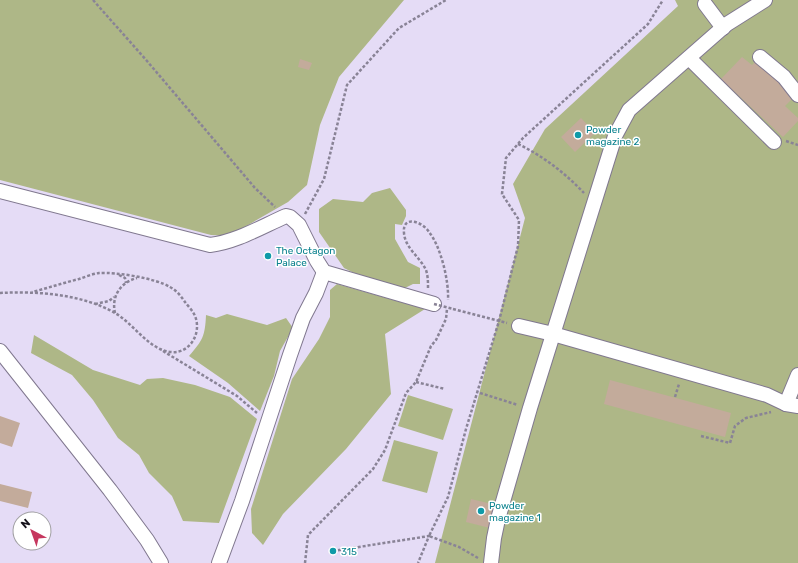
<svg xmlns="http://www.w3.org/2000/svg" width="798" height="563" font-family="Rubik,sans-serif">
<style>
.green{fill:#aeb787}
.building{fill:#c3ab9b}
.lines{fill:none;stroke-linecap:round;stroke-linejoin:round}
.minor-casing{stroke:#80788f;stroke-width:16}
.path{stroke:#898396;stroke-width:2.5;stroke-dasharray:3 2;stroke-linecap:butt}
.minor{stroke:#fff;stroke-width:14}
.path-bridge{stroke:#898396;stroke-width:2.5;stroke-dasharray:3 2;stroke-linecap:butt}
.culture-dot{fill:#0f9aa8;stroke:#fff;stroke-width:1.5}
.labels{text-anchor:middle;stroke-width:3;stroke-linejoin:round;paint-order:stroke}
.culture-label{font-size:10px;fill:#0d838f;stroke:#fff;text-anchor:start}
</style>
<rect width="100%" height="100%" fill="#e5dcf6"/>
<!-- green -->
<g class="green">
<path d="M0,0h404l-65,77 -19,48 -13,60 -19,17 -59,34 -18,-1 -211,-55z"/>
<path d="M675,0h123v563h-363l90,-345 -12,-34 32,-55 133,-123z"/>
<path d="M390,188l16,22v6l-4,9 -7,-1v15l13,23 12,6v16h-7l-10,5 -41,-12 -18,-9 -25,-36v-23l14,-10 30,3 9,-9z"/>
<path d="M337,284l88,25 -40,25 6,60 -45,55 -63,65 -20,31 -11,-12 -1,-24 41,-130 27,-40 11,-22v-27z"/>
<path d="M227,314l40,11 19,-7 7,10 -13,23 -6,25 -14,35 -32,-28 -39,-27c14,-16 16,-20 17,-41l10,3z"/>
<path d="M34,335l59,35 47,15 7,-6 16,-1 32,7 35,12 27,22 -38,104 -36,-2 -11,-25 -23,-23 -10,-18 -21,-17 -25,-38 -21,-25 -41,-22z"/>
<path d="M408,395l45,14 -10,31 -45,-14z"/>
<path d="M394,440l44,12 -11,41 -45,-12z"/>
</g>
<!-- building -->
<g class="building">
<path d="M742,57l10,8 5,-5 38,36 -10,10 13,12v3l-15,16 -62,-58z"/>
<path d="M300,59l12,4 -3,7 -11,-3z"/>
<path d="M581,118l14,15 -20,19 -14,-15z"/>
<path d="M610,380l121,33 -6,24 -121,-33z"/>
<path d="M0,416l20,7 -8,24 -12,-4z"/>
<path d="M0,484l32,8 -4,16 -28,-7z"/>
<path d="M471,499l25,6 -6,23 -24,-6z"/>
</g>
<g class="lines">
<!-- minor casing -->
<g class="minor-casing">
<g id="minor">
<path d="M705,4l18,24"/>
<path d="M760,57l24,20 14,18"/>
<path d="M689,58l85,84"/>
<path d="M0,191l210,54c26,-3 51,-18 76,-29l4,1 9,8 18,36 7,11 110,32"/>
<path d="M519,326l34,8 214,61 19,9 12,2"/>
<path d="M0,351l110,139 37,50 14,23"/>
<path d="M786,404l12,-29"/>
<path d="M219,563l23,-62 48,-146 13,-37 13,-25 8,-21"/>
<path d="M491,563l3,-25 4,-19 32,-111 85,-272 14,-26 98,-86 38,-24"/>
</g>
</g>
<!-- path -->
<g class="path">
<path d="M93,0l54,61 108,127 20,19"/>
<path d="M786,141l12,4"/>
<path d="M518,144c25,12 47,29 66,49"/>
<path d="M305,214l19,-35 23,-94 52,-57 47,-28"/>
<path d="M119,275l6,3 1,5"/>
<path d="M428,288c0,-6 0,-12 -2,-18 -6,-13 -21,-22 -22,-37 -2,-19 19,-11 25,-1 12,15 20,49 19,68"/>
<path d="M0,293c37,-2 82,1 115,20 19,11 34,37 56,39 19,2 31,-19 24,-36 -2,-5 -7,-10 -10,-14 -4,-6 -9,-12 -15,-15 -15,-9 -54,-15 -71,-14 -7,1 -14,4 -20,6 -16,4 -31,9 -47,13"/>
<path d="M95,304l14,-3 5,-4"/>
<path d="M453,309l54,14"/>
<path d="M115,313c-4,-17 6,-31 22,-35"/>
<path d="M163,351l74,45 20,17"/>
<path d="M416,382l29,7"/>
<path d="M480,393l38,12"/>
<path d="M675,397l4,-13"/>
<path d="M701,436l29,7 5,-17 11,-8 25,-6"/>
<path d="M333,551l96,-15 -11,27"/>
<path d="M478,558l-19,-11 -30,-11 19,-39 18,-68 33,-108 19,-75 1,-26 -17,-26 4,-36 17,-20 125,-114 15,-24"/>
<path d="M305,563l3,-28 65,-66 12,-19 21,-57 10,-11 15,-36 5,-6 10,-21 1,-10"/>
</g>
<!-- minor -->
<use href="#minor" class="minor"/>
<!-- path-bridge -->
<path class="path-bridge" d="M434,304l19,5"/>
</g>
<!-- markers -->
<g class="culture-dot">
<circle cx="578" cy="135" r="4"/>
<circle cx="268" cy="256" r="4"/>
<circle cx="481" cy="511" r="4"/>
<circle cx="333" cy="551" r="4"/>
</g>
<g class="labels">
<!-- culture labels -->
<g class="culture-label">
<text x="586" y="133">Powder<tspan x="586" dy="12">magazine 2</tspan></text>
<text x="276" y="254">The Octagon<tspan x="276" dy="12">Palace</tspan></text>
<text x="489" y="509">Powder<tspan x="489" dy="12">magazine 1</tspan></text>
<text x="341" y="555">315</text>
</g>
</g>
<!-- north arrow -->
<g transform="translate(32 531) rotate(319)"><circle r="19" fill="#ffffff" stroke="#a1a0a3"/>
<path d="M0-3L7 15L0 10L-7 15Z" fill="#c6375f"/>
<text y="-6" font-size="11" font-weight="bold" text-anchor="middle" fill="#14111a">N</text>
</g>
</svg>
